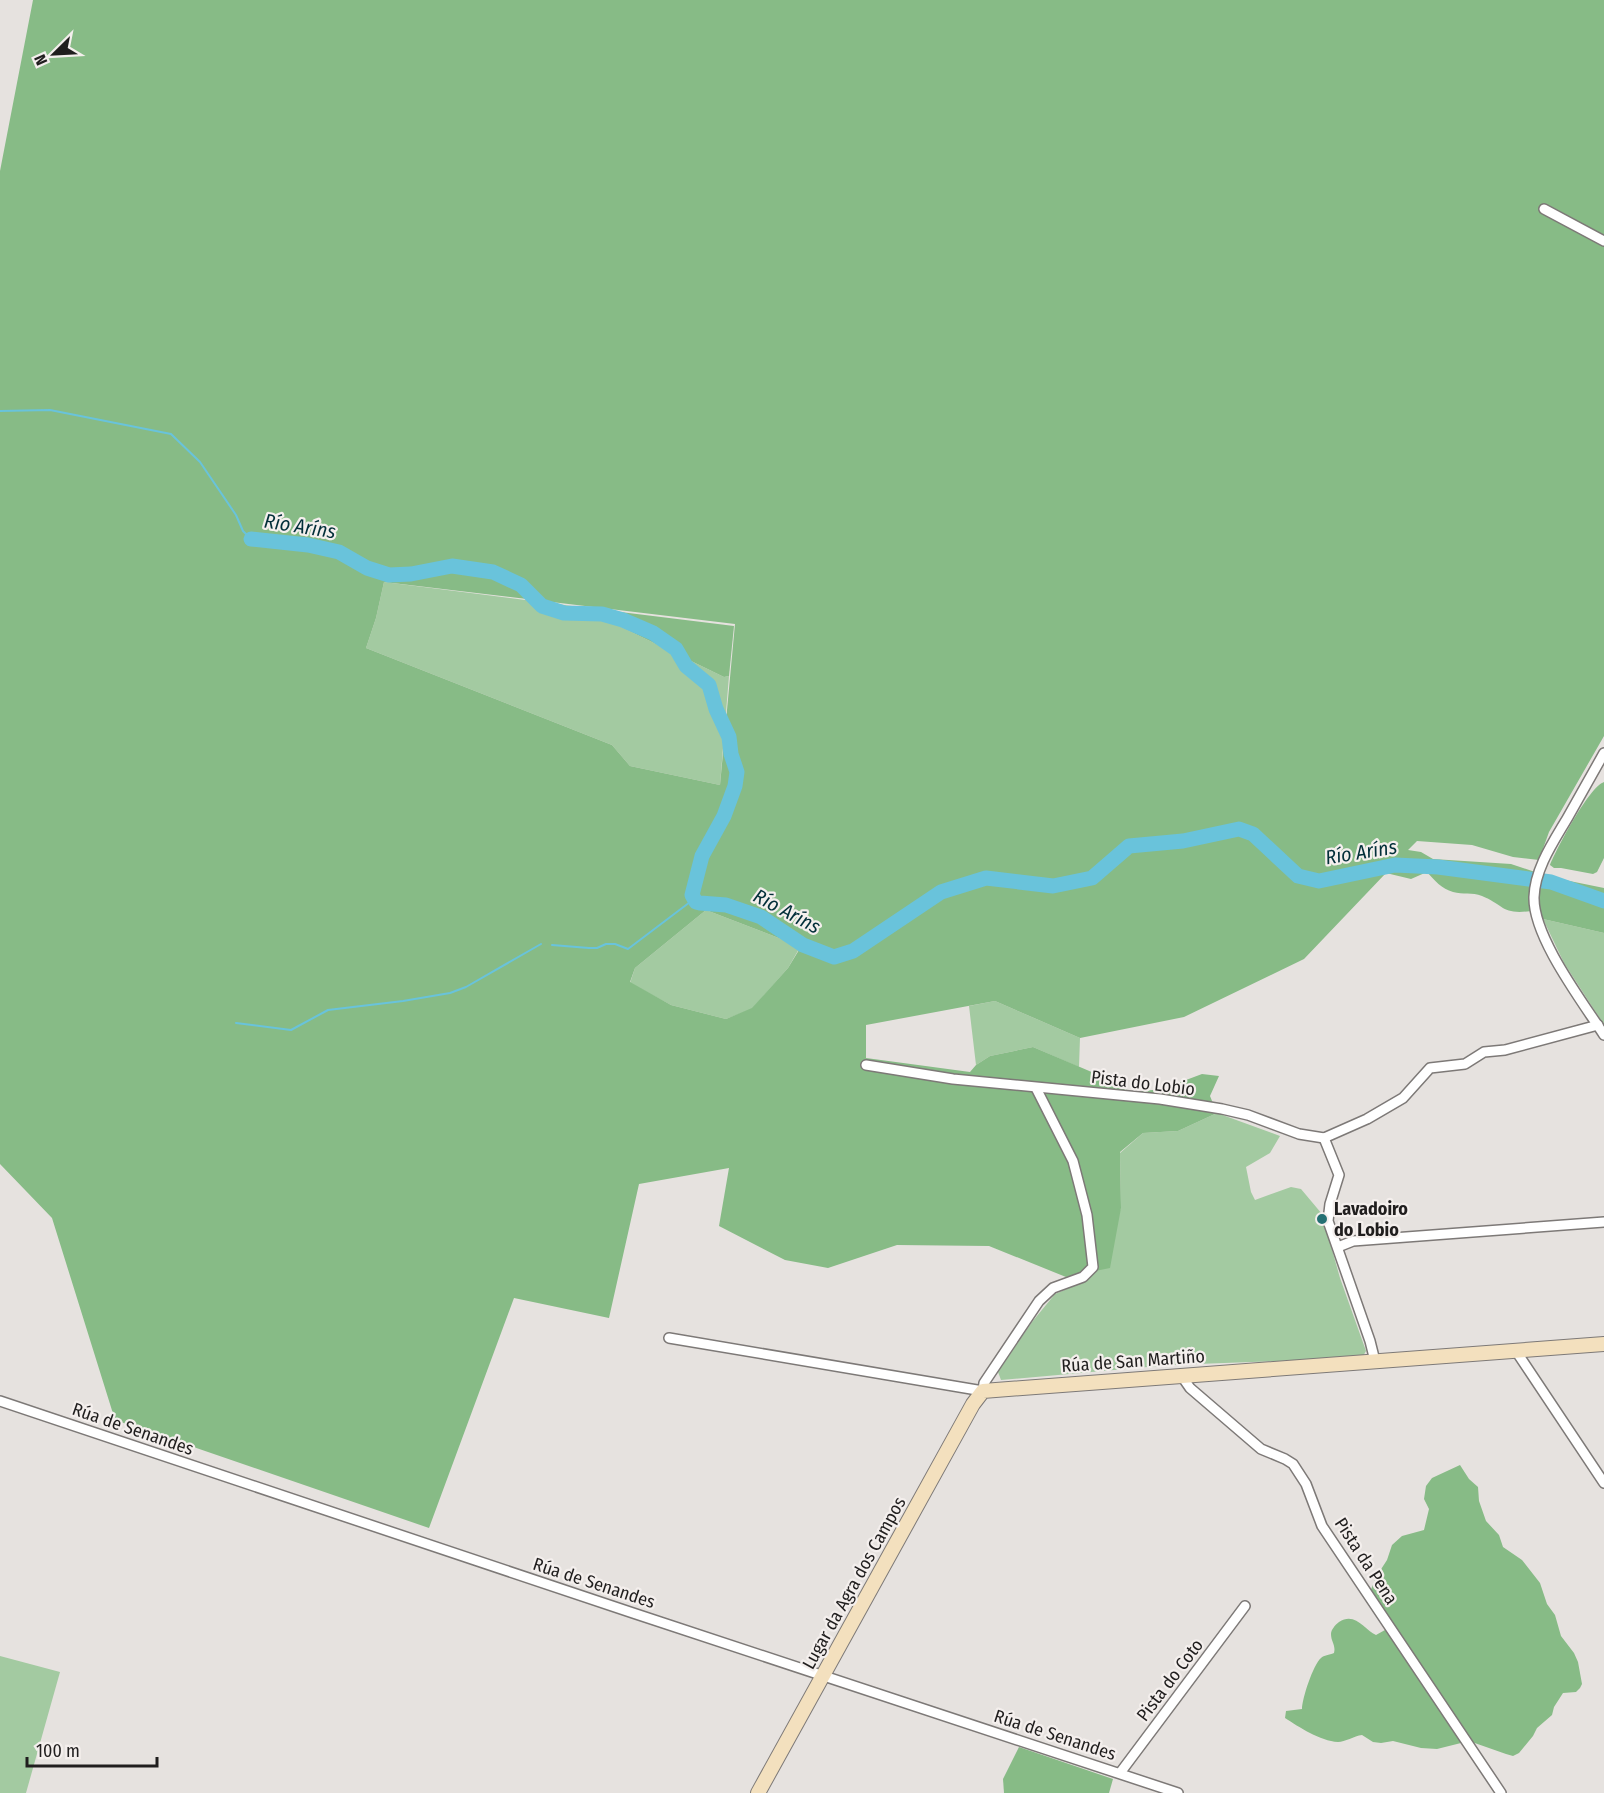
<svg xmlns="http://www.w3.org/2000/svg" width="1604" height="1793" font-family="'Fira Sans Condensed',sans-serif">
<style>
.green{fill:#a3caa1}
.forest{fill:#87bb86;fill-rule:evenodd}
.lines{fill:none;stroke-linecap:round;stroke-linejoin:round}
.stream{stroke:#69c3db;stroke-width:2}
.river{stroke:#69c3db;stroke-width:15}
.street-casing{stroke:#7d7977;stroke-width:12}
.secondary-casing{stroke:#7d7977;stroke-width:16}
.street{stroke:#fff;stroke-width:9}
.secondary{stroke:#f3e0be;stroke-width:14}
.poi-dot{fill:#257073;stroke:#f4efed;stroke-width:2}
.labels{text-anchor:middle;stroke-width:4.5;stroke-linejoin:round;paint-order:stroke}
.street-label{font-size:18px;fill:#201e1e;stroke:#f4efed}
.poi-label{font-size:18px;font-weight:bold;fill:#201e1e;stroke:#f4efed;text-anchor:start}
.water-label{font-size:20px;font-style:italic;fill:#022f39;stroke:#f4efed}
</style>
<rect width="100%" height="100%" fill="#e6e2df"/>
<!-- green -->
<g class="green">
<path d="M384,582l196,25 144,70 5,-1 -9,109 -90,-19 -18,-21 -246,-97 10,-30z"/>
<path d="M706,910l83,32 10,7 -11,19 -36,41 -26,10 -55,-14 -41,-22 5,-15z"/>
<path d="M1543,919l61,14v92l-40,-62z"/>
<path d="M995,1001l85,37 -1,29 -46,-20 -43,9 -14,9 -7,-59z"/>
<path d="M1217,1113l63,23 -10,17 -24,14 5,25 4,8 36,-13 10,2 21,25 18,64 26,73 -4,7 -192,7 -169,15 -3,-8 34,-50 23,-28 31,-13 8,-11 27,-62 -1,-55 23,-20 35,-2z"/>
<path d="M0,1656l60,16 -34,121h-26z"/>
</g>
<!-- forest -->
<g class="forest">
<path d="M33,0h1571v736l-55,96 -10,28 -26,-3 -41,-12 -55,-4 -9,9 13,2 12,7 78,5 39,13 54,11v45l-61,-14 -5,-16 -6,2 -1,6c-29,4 -27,-6 -49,-15 -10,-4 -19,-1 -29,-4 -11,-3 -19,-12 -26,-20l-16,7 -25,-6 -82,86 -120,58 -104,21 -85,-37 -129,24v33l104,14 6,-7 14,-9 43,-9 68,29 6,8 27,8 28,-3 40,-15 17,2 -9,20 7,17 -39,18 -35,2 -23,19 1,56 -11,60 -44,9 -77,-31 -92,-1 -69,23 -43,-8 -66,-34 10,-58 -90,16 -30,134 -95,-20 -85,230 -314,-108 -63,-202 -52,-54v-993zM384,582l351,42 -15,161 -90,-19 -18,-21 -246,-97 10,-30zM706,910l83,32 10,8 -11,18 -36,40 -26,11 -55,-14 -41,-23 5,-14z"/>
<path d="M580,607l154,19 -5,50 -5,1z"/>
<path d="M1604,782v76l-7,14 -4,2 -32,-6h-7l-4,-3c7,-17 39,-78 54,-83z"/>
<path d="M1460,1465l9,14 9,8 1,14 7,20 13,14 4,12 19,13 18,23 7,21 8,11 6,21 13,17 4,9 4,22 -2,4 -4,4 -13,1 -9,14 -2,8 -15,13 -4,8 -14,17 -6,3 -7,-2 -37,-13 -32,8 -16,-1 -28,-7 -12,2 -8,-1 -11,-7c-8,1 -17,7 -24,7 -18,-1 -39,-15 -53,-24l1,-7 16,-2c0,-10 11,-44 19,-51 3,-3 8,-3 13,-5 2,-8 -3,-11 -3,-19 0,-4 4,-9 8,-12 16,-11 26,8 37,13l9,-5v-4l-15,-34 6,-15 11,-17 5,-15 10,-9 22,-6 5,-21 -5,-10 2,-13 6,-8z"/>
<path d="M1019,1747l94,32 -4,14h-105l-1,-14z"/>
</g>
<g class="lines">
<!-- stream -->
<g class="stream">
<path d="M0,411l50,-1 121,24 29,28 36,53 7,16 8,8"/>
<path d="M552,945l37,3h8l9,-4h9l13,5 66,-50"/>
<path d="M236,1023l55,7 37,-20 75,-9 47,-8 16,-6 75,-43"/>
</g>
<!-- river -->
<path class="river" d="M251,539l57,6 31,7 28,16 22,7 22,-1 41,-8 41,6 28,13 21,21 22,7 38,1 21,6 30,13 23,16 10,17 23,19 7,24 13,28 2,17 6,18 -2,14 -11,30 -22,40 -10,39 4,7 4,1 26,2 35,12 42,28 31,12 19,-6 88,-59 45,-14 67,8 39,-8 37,-32 54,-5 56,-12 14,5 45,42 21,5 76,-16 43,2 113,15 53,19"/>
<!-- street casing -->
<g class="street-casing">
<g id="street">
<path d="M1544,209l60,32"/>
<path d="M1604,753c-12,21 -24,43 -36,64 -14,24 -33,51 -34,80 -1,40 48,104 70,138"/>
<path d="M866,1065l87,14 207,20 62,10 26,6 51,19 25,4 43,-19 36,-21 27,-30 35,-4 19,-12 21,-2 93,-25"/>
<path d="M1324,1138l15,37 -9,29 -2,17 42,120 5,20"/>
<path d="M1338,1247l15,-6 251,-19"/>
<path d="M669,1338l314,53 1,-8 55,-82 14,-13 30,-11 10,-10 -6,-52 -14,-54 -37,-73"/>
<path d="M1516,1351l88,132"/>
<path d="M1181,1375l9,13 71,61 24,10 8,5 13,20 16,42 179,267"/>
<path d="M0,1401l633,212 545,180"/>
<path d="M1120,1773l125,-167"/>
</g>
</g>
<!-- secondary casing -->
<g class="secondary-casing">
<path id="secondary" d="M758,1793l215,-389 10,-13 621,-47"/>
</g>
<!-- street -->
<use href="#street" class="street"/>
<!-- secondary -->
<use href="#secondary" class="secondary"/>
</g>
<!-- markers -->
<circle class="poi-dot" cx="1322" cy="1219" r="6"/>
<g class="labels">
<!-- street labels -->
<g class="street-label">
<text transform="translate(1143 1083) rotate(7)" y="6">Pista do Lobio</text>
<text transform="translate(1133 1361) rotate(-4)" y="6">Rúa de San Martiño</text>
<text transform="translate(133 1429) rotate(19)" y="6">Rúa de Senandes</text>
<text transform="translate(1366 1561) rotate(57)" y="6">Pista da Pena</text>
<text transform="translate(594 1583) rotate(18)" y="6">Rúa de Senandes</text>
<text transform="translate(854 1583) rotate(-61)" y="6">Lugar da Agra dos Campos</text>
<text transform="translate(1170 1680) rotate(-53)" y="6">Pista do Coto</text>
<text transform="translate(1055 1735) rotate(18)" y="6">Rúa de Senandes</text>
</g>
<!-- poi labels -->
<g class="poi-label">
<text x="1334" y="1215">Lavadoiro<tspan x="1334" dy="21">do Lobio</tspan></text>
</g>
<!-- water labels -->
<g class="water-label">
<text transform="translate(300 526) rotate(9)" y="7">Río Aríns</text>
<text transform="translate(1361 852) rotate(-9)" y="7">Río Aríns</text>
<text transform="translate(787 911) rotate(28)" y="7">Río Aríns</text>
</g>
</g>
<!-- north arrow -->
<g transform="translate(54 54) rotate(246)" stroke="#f4efed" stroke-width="4.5" paint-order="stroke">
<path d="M0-4.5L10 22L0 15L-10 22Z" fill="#201e1e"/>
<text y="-9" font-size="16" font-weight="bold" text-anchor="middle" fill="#201e1e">N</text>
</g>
<!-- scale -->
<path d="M27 1757v9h130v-9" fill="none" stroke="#201e1e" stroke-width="3"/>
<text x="36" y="1757" font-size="18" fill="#201e1e" stroke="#f4efed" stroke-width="4.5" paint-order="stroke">100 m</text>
</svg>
